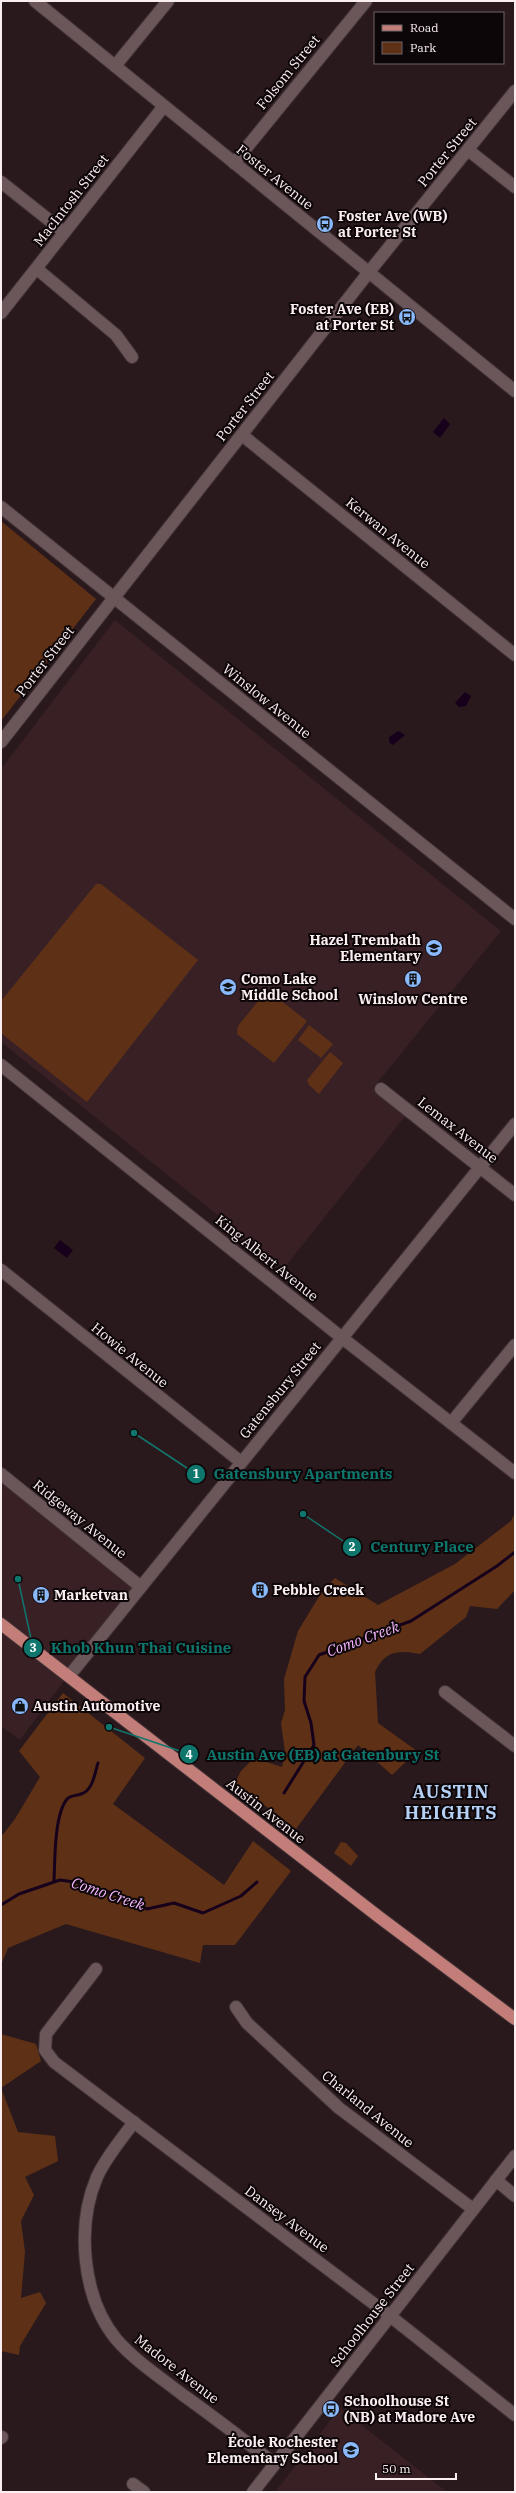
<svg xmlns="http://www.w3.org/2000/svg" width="516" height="2493" font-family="'IBM Plex Serif',serif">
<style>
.built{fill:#382025}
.green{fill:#5e3116}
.water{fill:#16001b}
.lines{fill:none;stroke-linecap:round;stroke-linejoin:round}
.stream{stroke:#16001b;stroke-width:3}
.minor-casing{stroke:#413336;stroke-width:14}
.major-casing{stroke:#413336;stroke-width:14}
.minor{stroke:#6b565a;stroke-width:12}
.major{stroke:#c37e79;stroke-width:12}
.labels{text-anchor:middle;stroke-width:4;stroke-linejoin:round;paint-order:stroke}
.street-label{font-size:14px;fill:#fbeef0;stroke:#0d0608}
.poi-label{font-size:14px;font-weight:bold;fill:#fbeef0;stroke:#0d0608;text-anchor:start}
.water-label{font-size:15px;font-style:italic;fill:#f4b6fd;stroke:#0d0608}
.district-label{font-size:18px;font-weight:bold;letter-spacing:1px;fill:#b5d1f6;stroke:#0d0608}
.leader{fill:none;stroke:#0f766e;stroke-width:1.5}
.callout-dot{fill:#0f766e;stroke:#0d0608;stroke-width:1.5}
.mark-label{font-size:12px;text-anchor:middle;font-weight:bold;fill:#fff}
.callout-label{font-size:15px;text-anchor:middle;font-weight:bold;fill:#0f766e;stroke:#0d0608;stroke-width:4;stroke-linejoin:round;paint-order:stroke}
</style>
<rect width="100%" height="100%" fill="#2a191c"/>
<!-- built -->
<g class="built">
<path d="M115,620l386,311 -128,157 34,26 -123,154 -283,-226v-273z"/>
<path d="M1,1482l133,105 -114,153 -19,-14z"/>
<path d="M340,2408l107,84h-172z"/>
</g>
<!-- green -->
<g class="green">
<path d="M1,521l95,78 -95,122z"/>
<path d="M96,884h5l97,76 -111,142 -86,-69v-32z"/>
<path d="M270,992l37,29 -33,42 -37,-29 1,-8 26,-32z"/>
<path d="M309,1025l24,19 -12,14 -23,-18z"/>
<path d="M330,1052l13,11 -24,31 -10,-9 -2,-5z"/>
<path d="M515,1513v77l-18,19 -27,-3 -4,11 -46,37c-21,-4 -35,-4 -45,18l3,51 39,28 -25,24 -34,-30 -62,84 -61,-46 6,-12 13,-13 28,9 3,-15 -4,-29 4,-13 -1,-31 14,-48 25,-41 12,-12 43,27 77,-41 56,-43z"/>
<path d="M63,1693l82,65 -32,46 111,81 29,-44 38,30 -56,74h-32l-3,18 -134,-39 -58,24 -7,17v-128l14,-18 25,-42 -21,-26z"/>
<path d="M341,1842l5,1 12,13 -7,10 -17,-13z"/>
<path d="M1,2034l35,10 5,17 -40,27 17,44 37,4 3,25 -33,16 9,18 -13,26 4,31 -4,46 19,-6 6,11 -26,43 -1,9 -18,-4z"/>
</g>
<!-- water -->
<g class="water">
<path d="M444,418l6,6 -10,14 -7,-6z"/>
<path d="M465,692l6,4 -5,10 -7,1 -4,-4z"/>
<path d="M398,731l7,4 -12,10 -4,-3v-5z"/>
<path d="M60,1240l13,10 -6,8 -13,-10z"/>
</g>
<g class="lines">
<!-- stream -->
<g class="stream">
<path d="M284,1793l30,-48 -3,-22 -7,-22 1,-24 14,-22 92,-34 86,-55 18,-14"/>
<path d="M54,1881c1,-20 0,-66 13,-82 4,-4 9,-3 14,-5 12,-3 14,-22 17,-31"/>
<path d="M1,1905l18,-11 41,-14 21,3 49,16 17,10 27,-6 29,10 38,-17 16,-14"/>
</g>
<!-- minor casing -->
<g class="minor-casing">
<g id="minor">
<path d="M35,1l480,390"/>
<path d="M115,66l53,-65"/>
<path d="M468,150l47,37"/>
<path d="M234,163l132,-162"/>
<path d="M1,182l63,50"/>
<path d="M37,269l79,66 16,22"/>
<path d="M1,313l163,-207"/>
<path d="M242,435l273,220"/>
<path d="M1,507l514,412"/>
<path d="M1,742l368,-470 146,-181"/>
<path d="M1,1065l340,272 174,136"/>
<path d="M381,1089l134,106"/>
<path d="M1,1270l240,192"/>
<path d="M451,1423l64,-78"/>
<path d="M1,1474l140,113"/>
<path d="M69,1676l446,-552"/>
<path d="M445,1692l70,54"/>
<path d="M96,1969l-50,65 -1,16 9,12 336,254 125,99"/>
<path d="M236,2007l11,16 92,85 134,101"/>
<path d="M134,2122c-13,18 -28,35 -37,55 -21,49 -15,120 19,162 19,22 44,38 67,56 31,22 62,46 92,69"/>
<path d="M496,2180l19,16"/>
<path d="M1,2438l1,-1"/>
<path d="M133,2484l11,8"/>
<path d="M253,2492l262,-336"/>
</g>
</g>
<!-- major casing -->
<g class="major-casing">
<path id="major" d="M1,1624l378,293 136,102"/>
</g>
<!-- minor -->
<use href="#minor" class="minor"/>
<!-- major -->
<use href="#major" class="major"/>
</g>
<!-- icons -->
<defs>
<g id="bus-disc" transform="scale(0.9)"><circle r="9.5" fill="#8abafc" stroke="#0d0608"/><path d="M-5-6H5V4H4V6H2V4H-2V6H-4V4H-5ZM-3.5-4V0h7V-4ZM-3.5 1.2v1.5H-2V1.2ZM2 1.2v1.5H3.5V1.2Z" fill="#111"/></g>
<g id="school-disc" transform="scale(0.9)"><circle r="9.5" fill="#8abafc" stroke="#0d0608"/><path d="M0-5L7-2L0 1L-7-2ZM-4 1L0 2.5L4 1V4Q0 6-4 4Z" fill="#111"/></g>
<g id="building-disc" transform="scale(0.9)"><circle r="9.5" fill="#8abafc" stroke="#0d0608"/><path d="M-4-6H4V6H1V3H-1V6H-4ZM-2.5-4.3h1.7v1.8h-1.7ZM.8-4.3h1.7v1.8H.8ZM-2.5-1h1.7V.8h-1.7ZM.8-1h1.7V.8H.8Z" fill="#111"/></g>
<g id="shop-disc" transform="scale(0.9)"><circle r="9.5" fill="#8abafc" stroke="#0d0608"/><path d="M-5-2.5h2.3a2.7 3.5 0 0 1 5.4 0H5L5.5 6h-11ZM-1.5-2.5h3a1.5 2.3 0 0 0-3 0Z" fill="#111"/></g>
</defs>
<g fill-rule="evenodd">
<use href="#bus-disc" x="325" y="224"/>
<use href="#bus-disc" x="407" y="317"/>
<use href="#school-disc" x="434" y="948"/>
<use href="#building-disc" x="413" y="979"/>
<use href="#school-disc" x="228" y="987"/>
<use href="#building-disc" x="260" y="1590"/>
<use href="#building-disc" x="41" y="1595"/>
<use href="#shop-disc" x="20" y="1706"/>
<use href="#bus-disc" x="331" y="2409"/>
<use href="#school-disc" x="351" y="2450"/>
</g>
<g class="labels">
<!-- street labels -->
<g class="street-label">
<text transform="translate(288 72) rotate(-51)" y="5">Folsom Street</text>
<text transform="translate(447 152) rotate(-51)" y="5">Porter Street</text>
<text transform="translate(275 177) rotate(39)" y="5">Foster Avenue</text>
<text transform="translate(71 200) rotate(-52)" y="5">MacIntosh Street</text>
<text transform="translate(245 406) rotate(-52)" y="5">Porter Street</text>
<text transform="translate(388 533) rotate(39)" y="5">Kerwan Avenue</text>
<text transform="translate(45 661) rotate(-52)" y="5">Porter Street</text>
<text transform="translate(267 701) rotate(39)" y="5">Winslow Avenue</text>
<text transform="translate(458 1130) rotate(38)" y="5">Lemax Avenue</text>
<text transform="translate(267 1258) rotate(39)" y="5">King Albert Avenue</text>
<text transform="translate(130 1355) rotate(39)" y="5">Howie Avenue</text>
<text transform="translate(280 1390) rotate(-51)" y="5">Gatensbury Street</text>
<text transform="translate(80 1519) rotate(39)" y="5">Ridgeway Avenue</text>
<text transform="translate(266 1811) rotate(38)" y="5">Austin Avenue</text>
<text transform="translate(368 2109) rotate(39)" y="5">Charland Avenue</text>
<text transform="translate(287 2219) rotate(37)" y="5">Dansey Avenue</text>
<text transform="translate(372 2315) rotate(-52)" y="5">Schoolhouse Street</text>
<text transform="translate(177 2369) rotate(38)" y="5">Madore Avenue</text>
</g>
<!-- poi labels -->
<g class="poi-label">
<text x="338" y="221">Foster Ave (WB)<tspan x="338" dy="16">at Porter St</tspan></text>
<text x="394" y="314" text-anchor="end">Foster Ave (EB)<tspan x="394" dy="16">at Porter St</tspan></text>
<text x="421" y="945" text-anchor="end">Hazel Trembath<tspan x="421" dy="16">Elementary</tspan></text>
<text x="241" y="984">Como Lake<tspan x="241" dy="16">Middle School</tspan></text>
<text x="413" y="1004" text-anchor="middle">Winslow Centre</text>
<text x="273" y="1595">Pebble Creek</text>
<text x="54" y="1600">Marketvan</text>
<text x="33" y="1711">Austin Automotive</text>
<text x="344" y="2406">Schoolhouse St<tspan x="344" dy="16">(NB) at Madore Ave</tspan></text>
<text x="338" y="2447" text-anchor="end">École Rochester<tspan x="338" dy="16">Elementary School</tspan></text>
</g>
<!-- water labels -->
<g class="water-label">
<text transform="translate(363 1639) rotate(-20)" y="5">Como Creek</text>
<text transform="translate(108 1894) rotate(18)" y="5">Como Creek</text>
</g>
<!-- district labels -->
<g class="district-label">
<text x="451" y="1798">AUSTIN<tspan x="451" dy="21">HEIGHTS</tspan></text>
</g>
</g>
<!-- callouts -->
<path class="leader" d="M134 1433L196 1474M303 1514L352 1547M18 1579L33 1648M109 1727L189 1754"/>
<g class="callout-dot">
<circle cx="134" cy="1433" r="4"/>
<circle cx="303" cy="1514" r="4"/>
<circle cx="18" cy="1579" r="4"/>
<circle cx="109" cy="1727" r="4"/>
<circle cx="196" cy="1474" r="10"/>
<circle cx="352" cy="1547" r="10"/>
<circle cx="33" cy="1648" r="10"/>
<circle cx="189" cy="1754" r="10"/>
</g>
<g class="mark-label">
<text x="196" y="1478">1</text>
<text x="352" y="1551">2</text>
<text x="33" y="1652">3</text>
<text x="189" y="1759">4</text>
</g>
<g class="callout-label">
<text x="303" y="1479">Gatensbury Apartments</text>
<text x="422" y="1552">Century Place</text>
<text x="141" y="1653">Khob Khun Thai Cuisine</text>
<text x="323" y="1760">Austin Ave (EB) at Gatenbury St</text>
</g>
<!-- border -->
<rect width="516" height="2493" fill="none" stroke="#fbeef0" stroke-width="4"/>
<!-- legend -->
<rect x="374" y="12" width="130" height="52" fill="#0d0608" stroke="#6c6365"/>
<rect x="382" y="25" width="20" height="6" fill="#c37e79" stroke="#6c6365"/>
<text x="410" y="32" font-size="12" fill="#fbeef0">Road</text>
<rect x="382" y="42" width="20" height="12" fill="#5e3116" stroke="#6c6365"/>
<text x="410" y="52" font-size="12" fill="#fbeef0">Park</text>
<!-- scale -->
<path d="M376 2473v6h80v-6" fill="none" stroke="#fbeef0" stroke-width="2"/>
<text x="382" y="2473" font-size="12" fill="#fbeef0" stroke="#0d0608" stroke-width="3" paint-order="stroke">50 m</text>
</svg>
